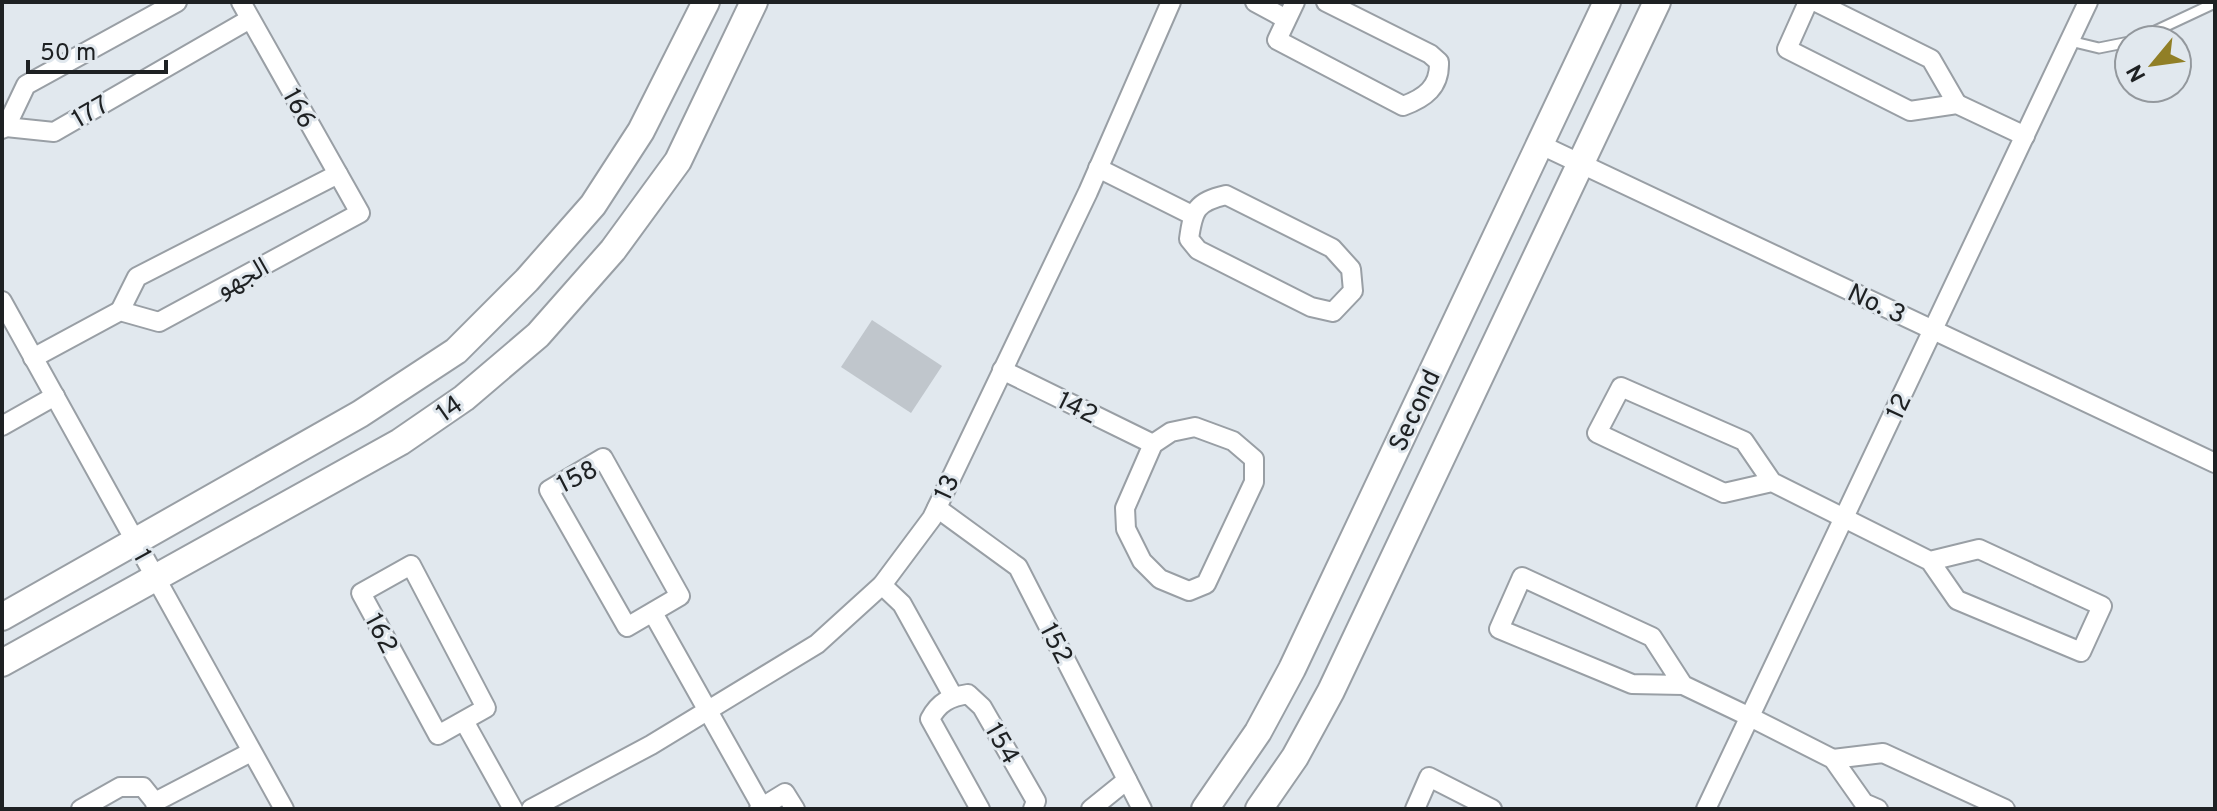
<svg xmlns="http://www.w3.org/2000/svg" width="2217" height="811" font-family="Overpass,'Noto Sans Arabic',sans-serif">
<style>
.building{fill:#c0c6cc}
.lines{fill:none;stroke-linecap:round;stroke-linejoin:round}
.lane-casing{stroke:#999fa5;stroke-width:13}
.street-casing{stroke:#999fa5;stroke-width:22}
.secondary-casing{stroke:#999fa5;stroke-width:30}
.lane{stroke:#fff;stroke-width:9}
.street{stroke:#fff;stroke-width:18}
.secondary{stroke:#fff;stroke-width:26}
.labels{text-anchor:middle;stroke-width:6;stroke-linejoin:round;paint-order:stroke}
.street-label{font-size:26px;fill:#1e2123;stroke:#e1e8ee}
</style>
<rect width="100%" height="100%" fill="#e1e8ee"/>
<!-- building -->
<path class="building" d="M872,320l70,46 -31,47 -70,-46z"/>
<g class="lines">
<!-- lane casing -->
<g class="lane-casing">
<g id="lane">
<path d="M2136,40l79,-37"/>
<path d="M2070,41l29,7 30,-6"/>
</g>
</g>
<!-- street casing -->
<g class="street-casing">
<g id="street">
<path d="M1255,2l31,17"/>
<path d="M1295,2l-18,38 126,66c22,-8 37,-19 36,-44l-9,-8 -104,-52"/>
<path d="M1808,2l-21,47 123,62 47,-7 68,32"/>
<path d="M1816,2l115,57 26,45"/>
<path d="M6,127l48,5 196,-113"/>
<path d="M2,129l4,-2 20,-42 151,-83"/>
<path d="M1539,144l676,319"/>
<path d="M1098,168l94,47"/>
<path d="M1226,195l106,53 19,21 2,22 -20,21 -22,-5 -113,-57 -9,-11c4,-29 7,-37 37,-44z"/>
<path d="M2,301l282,508"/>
<path d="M120,311l17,-34 201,-103"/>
<path d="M33,358l87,-47 39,11 201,-109 -119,-211"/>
<path d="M1002,370l151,74"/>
<path d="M2,426l53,-30"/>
<path d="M1195,427l38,14 21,18v23l-48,102 -17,7 -29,-12 -18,-18 -16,-32 -1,-21 28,-64 18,-12z"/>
<path d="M603,458l77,138 -53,31 -78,-137z"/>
<path d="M1772,482l-48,11 -127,-60 24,-46 123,54 28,41 158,79 27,39 124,52 21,-46 -123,-57 -49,12"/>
<path d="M937,508l81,59 124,242"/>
<path d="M411,565l75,143 -48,27 -77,-142z"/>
<path d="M882,585l20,19 51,92"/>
<path d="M653,613l109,194"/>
<path d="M1683,685l-31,-48 -130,-60 -23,52 133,55 51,1 67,32 83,42 31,44 14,6"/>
<path d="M464,721l49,88"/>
<path d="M1833,759l50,-6 122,56"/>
<path d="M155,802l96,-50"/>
<path d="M81,809l39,-22h23l12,15 1,7"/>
<path d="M531,809l120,-64 166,-101 65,-59 50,-67 156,-326 83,-190"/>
<path d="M759,809l26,-16 10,16"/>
<path d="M980,809l-50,-90c9,-17 20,-22 38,-25l14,13 54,94 -3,8"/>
<path d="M1091,809l36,-29"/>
<path d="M1415,809l14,-32 63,32"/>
<path d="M1706,809l382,-807"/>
</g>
</g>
<!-- secondary casing -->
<g class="secondary-casing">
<g id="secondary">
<path d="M2,617l358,-203 96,-63 71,-71 66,-75 48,-74 65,-129"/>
<path d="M2,663l398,-221 64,-44 74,-63 75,-85 65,-89 76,-159"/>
<path d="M1205,809l53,-77 34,-63 315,-667"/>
<path d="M1259,809l36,-52 36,-66 326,-689"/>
</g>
</g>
<!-- lane -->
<use href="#lane" class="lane"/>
<!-- street -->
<use href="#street" class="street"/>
<!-- secondary -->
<use href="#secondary" class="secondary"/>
</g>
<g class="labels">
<!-- street labels -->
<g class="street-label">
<text transform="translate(300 108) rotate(61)" y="9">166</text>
<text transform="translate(90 111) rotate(-30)" y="9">177</text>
<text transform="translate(242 277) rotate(-28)" y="9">الجهو</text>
<text transform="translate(1877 303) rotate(25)" y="9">No. 3</text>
<text transform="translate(1898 406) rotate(-65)" y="9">12</text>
<text transform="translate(1078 407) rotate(26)" y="9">142</text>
<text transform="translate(449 408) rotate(-35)" y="9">14</text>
<text transform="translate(1414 410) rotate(-65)" y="9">Second</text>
<text transform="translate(577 476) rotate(-27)" y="9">158</text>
<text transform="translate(946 487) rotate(-65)" y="9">13</text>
<text transform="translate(143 555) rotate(61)" y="9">1</text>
<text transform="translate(382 633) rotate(62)" y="9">162</text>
<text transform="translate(1057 643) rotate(63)" y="9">152</text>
<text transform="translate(1003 743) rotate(60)" y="9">154</text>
</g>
</g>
<!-- border -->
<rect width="2217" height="811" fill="none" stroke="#1e2123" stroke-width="8"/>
<!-- north arrow -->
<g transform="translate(2153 64) rotate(241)"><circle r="38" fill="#e1e8ee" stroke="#93989d" stroke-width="2"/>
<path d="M0-6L14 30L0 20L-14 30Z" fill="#917f26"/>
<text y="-12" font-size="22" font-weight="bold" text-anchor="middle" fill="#1e2123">N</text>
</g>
<!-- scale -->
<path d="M28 60v12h138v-12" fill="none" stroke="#1e2123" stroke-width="4"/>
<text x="40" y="60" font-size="24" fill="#1e2123" stroke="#e1e8ee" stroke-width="6" paint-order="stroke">50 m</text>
</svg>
